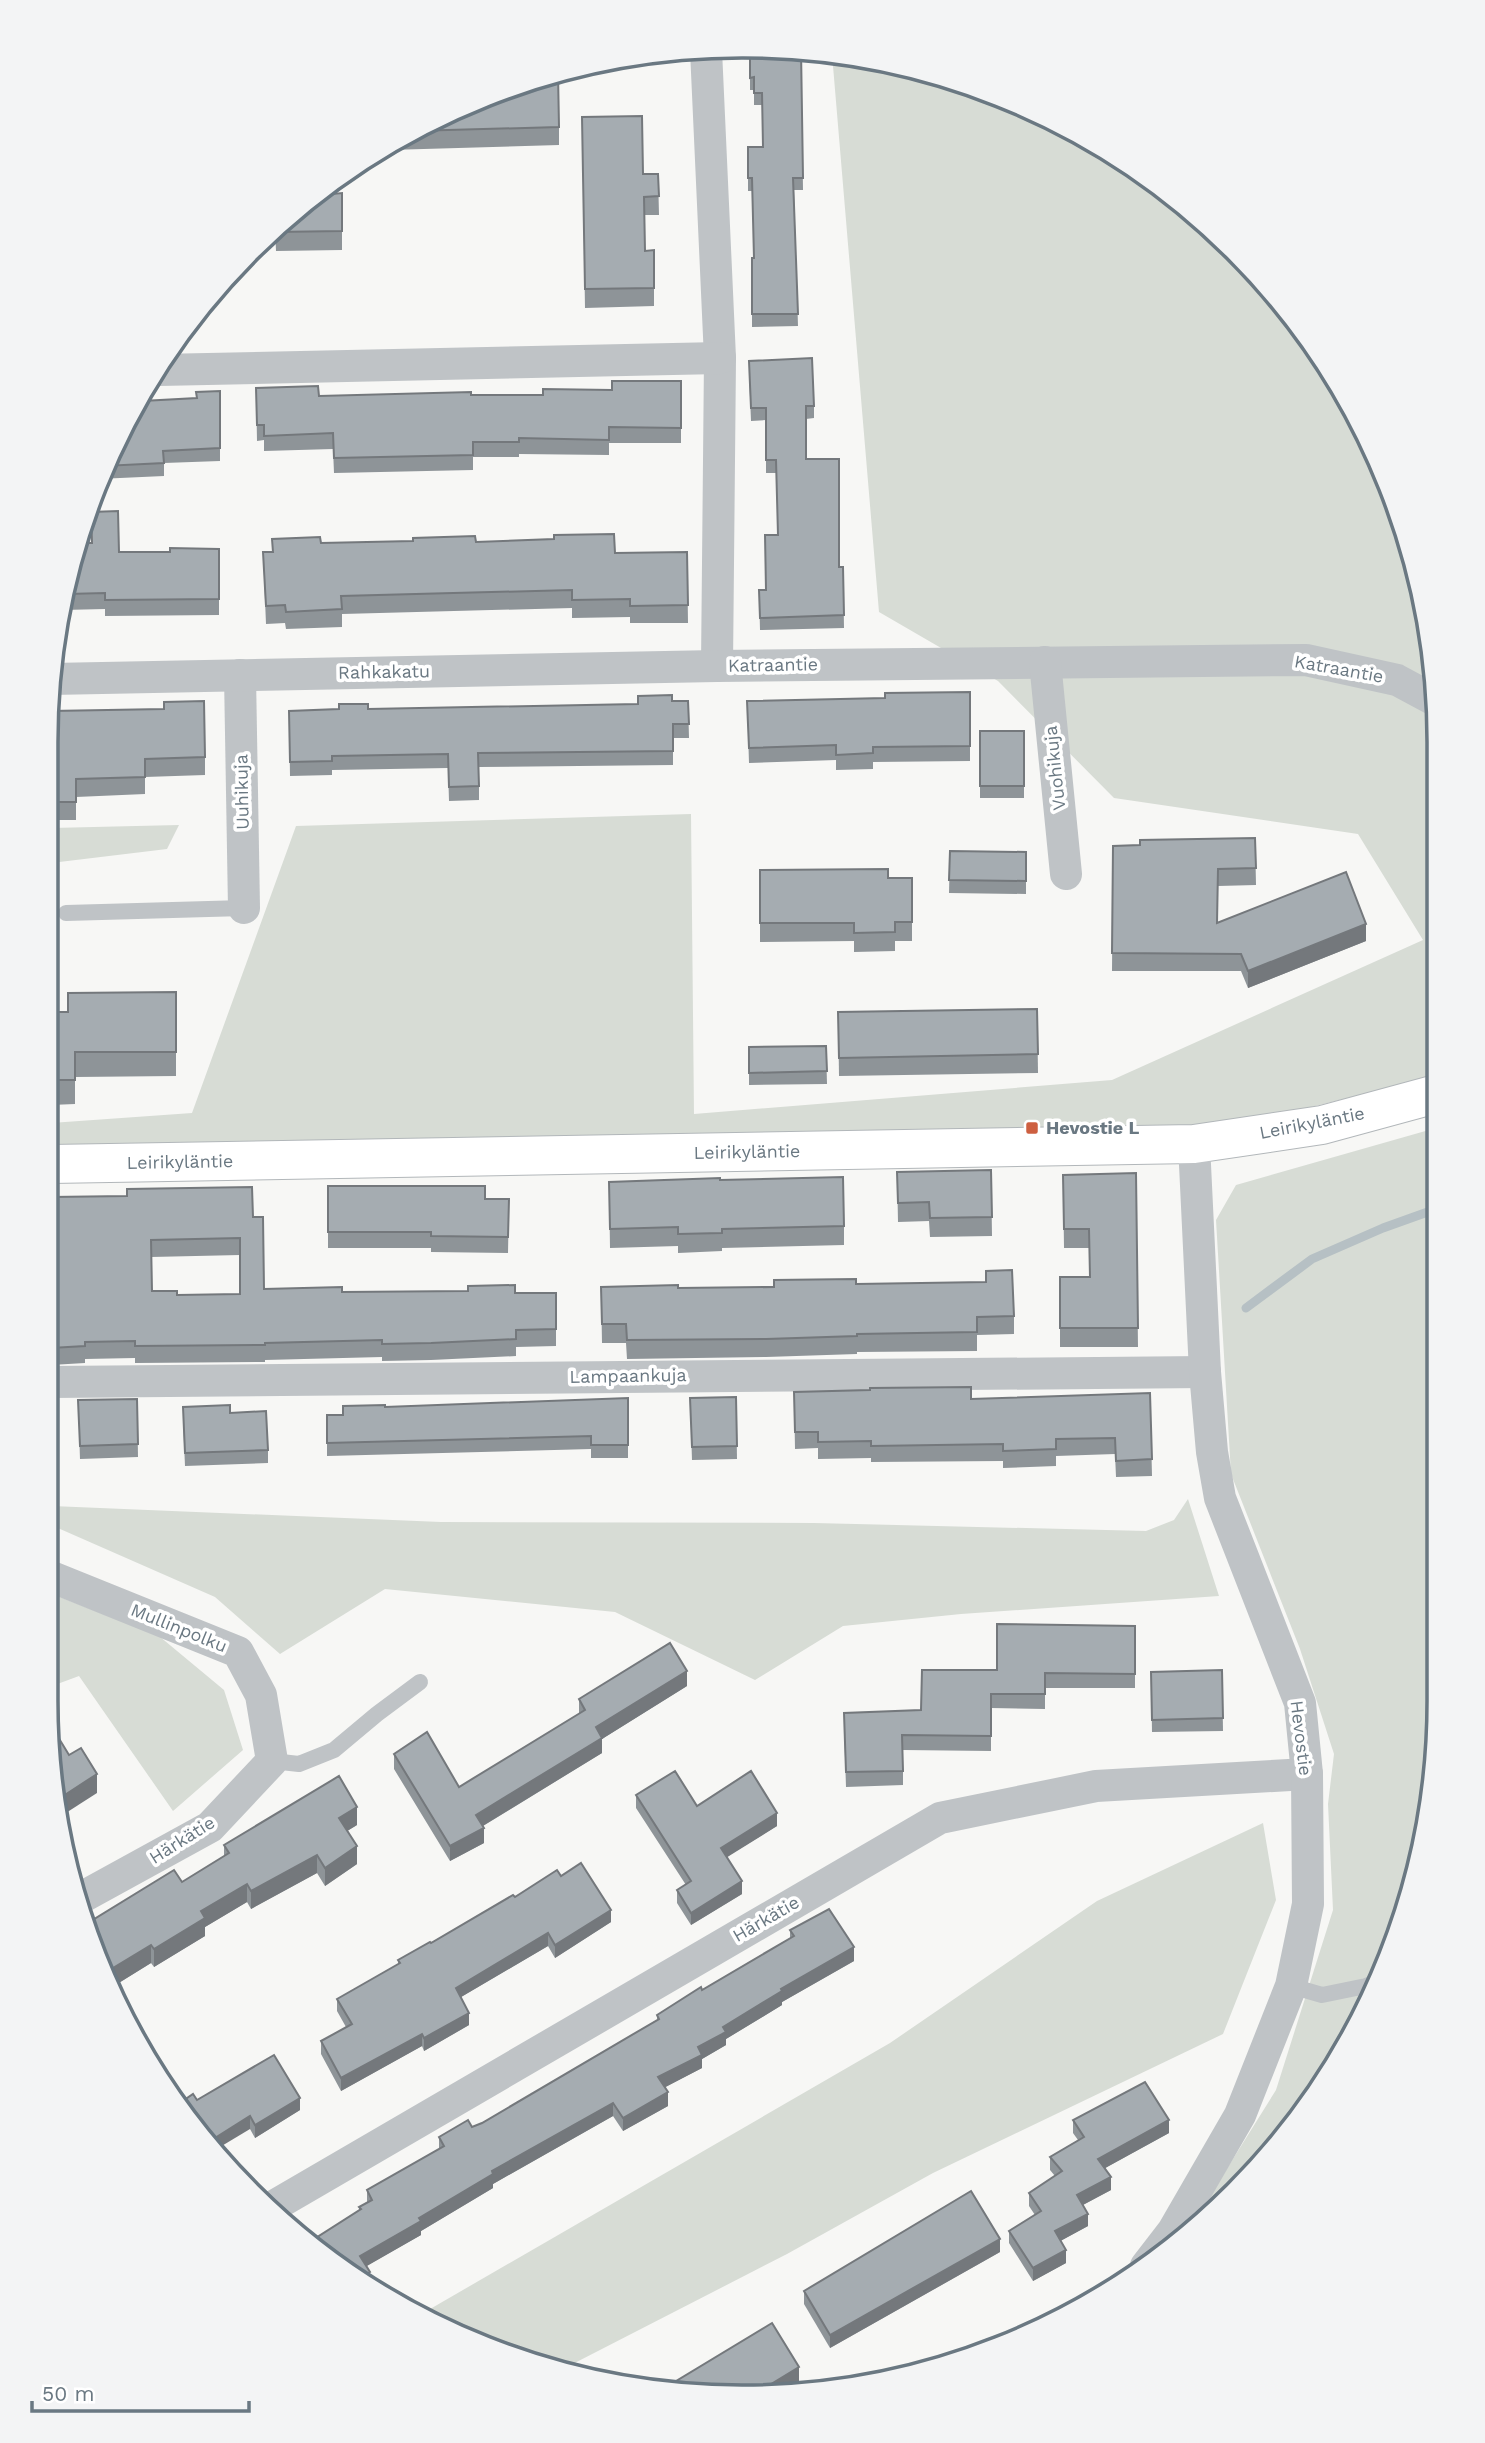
<svg xmlns="http://www.w3.org/2000/svg" width="1485" height="2443" font-family="'Work Sans',sans-serif">
<style>
.green{fill:#d7dcd5}
.lines{fill:none;stroke-linecap:round;stroke-linejoin:round}
.stream{stroke:#b6c0c4;stroke-width:9}
.secondary-casing{stroke:#b2b7ba;stroke-width:40}
.lane{stroke:#bfc3c6;stroke-width:16}
.street{stroke:#bfc3c6;stroke-width:32}
.secondary{stroke:#fff;stroke-width:38}
.wall{fill:#8e9498;fill-rule:evenodd}
.shaded-wall{fill:#74787c}
.building{fill:#a5acb1;stroke:#74787c;stroke-width:2;fill-rule:evenodd}
.poi-dot{fill:#cd5f40;stroke:#fff;stroke-width:2.5}
.labels{text-anchor:middle;stroke-width:7;stroke-linejoin:round;paint-order:stroke}
.street-label{font-size:18px;fill:#6a7882;stroke:#fff}
.poi-label{font-size:18px;font-weight:bold;fill:#6a7882;stroke:#fff;text-anchor:start}
.rim{fill:none;stroke:#6a7882;stroke-width:3.5}
</style>
<rect width="100%" height="100%" fill="#f7f7f5"/>
<!-- green -->
<g class="green">
<path d="M832,54l91,15 127,48 116,72 101,94 79,111 70,168 22,135 -2,379 -241,60 -1144,15v-28l141,-10 104,-287 395,-12 3,300 418,-34 311,-140 -65,-106 -244,-36 -116,-117 -119,-69z"/>
<path d="M179,825l-12,24 -116,14v-35z"/>
<path d="M1436,1128l-2,663 -47,176 -91,157 -110,110 90,-144 57,-180 -5,-106 6,-50 -34,-105 -69,-175 -15,-254 20,-35z"/>
<path d="M1188,1499l31,97 -258,18 -118,12 -88,54 -140,-68 -230,-23 -105,65 -65,-57 -164,-72 1,-19 389,16 373,1 332,8 28,-11z"/>
<path d="M52,1594l107,42 65,54 19,60 -70,61 -94,-135 -27,10z"/>
<path d="M1263,1823l13,77 -53,134 -290,139 -146,81 -226,116c-49,-11 -100,-28 -143,-54l472,-273 207,-142z"/>
</g>
<g class="lines">
<!-- stream -->
<path class="stream" d="M1246,1308l66,-49 71,-31 53,-19"/>
<!-- secondary casing -->
<g class="secondary-casing">
<path id="secondary" d="M51,1164l1143,-20 128,-19 114,-31"/>
</g>
<!-- lane -->
<g class="lane">
<path d="M66,913l178,-5"/>
<path d="M272,1761l27,3 35,-14 43,-36 43,-32"/>
<path d="M1291,1986l31,9 44,-9 13,-5"/>
</g>
<!-- street -->
<g class="street">
<path d="M706,50l14,308 -3,308 589,-6 91,20 41,22"/>
<path d="M159,370l561,-12"/>
<path d="M1045,662l21,212"/>
<path d="M240,675l4,233"/>
<path d="M51,679l666,-13"/>
<path d="M51,1382l1154,-10"/>
<path d="M52,1577l186,75 23,43 11,66 -62,66 -133,73"/>
<path d="M272,2207l668,-389 156,-32 211,-12"/>
<path d="M1146,2266l27,-35 67,-116 51,-129 17,-82 -1,-130 -7,-71 -80,-205 -8,-46 -7,-80 -11,-228"/>
</g>
<!-- secondary -->
<use href="#secondary" class="secondary"/>
</g>
<!-- wall -->
<g class="wall">
<path d="M801,49l2,141h-9l4,136 -46,1v-69h2l-2,-67h-4v-44h15l-1,-42h-8v-15h-4v-40z"/>
<path d="M518,83l41,44v18l-170,5v-8l5,-3z"/>
<path d="M582,117l61,57h15l1,41h-14v36l9,-1v56l-69,2z"/>
<path d="M342,193v57l-66,1 -1,-24z"/>
<path d="M749,373l65,33v12l-8,1v40l33,108h4l1,61 -84,2 -1,-40h7l12,-55 -2,-62h-10v-53l-15,1z"/>
<path d="M681,381v62h-72v12l-90,-1v3h-46v13l-139,3 -1,-24 -69,2v-11l-7,1 -1,-53 63,8 224,-1 69,-5z"/>
<path d="M220,391v70l-56,2v13l-66,3 44,-78 55,-3z"/>
<path d="M476,542l139,11 72,-1 1,71h-58v-6l-58,1v-10l-230,6v13l-56,2 -1,-6 -19,1 -3,-72h9l49,-9z"/>
<path d="M80,543l39,9h51l49,-3v66l-114,1v-7l-42,1z"/>
<path d="M970,692v69l-97,1v7l-37,1v-10l-87,3 -2,-62 138,-3z"/>
<path d="M672,701h16l1,37h-16v27l-194,2v33l-30,1 -1,-33 -116,2v5l-42,1 -1,-65 349,-7z"/>
<path d="M164,709l41,48v18l-60,2v17l-69,3v23h-25v-109z"/>
<rect x="980" y="731" width="44" height="67"/>
<path d="M1255,838l1,47 -38,1v37l148,18 -118,47 -7,-17h-129l1,-125 27,-1z"/>
<path d="M950,851l76,1v42l-77,-1z"/>
<path d="M760,870l128,8h24v63h-17v10l-41,1v-11l-94,1z"/>
<path d="M176,992v84l-101,1v27l-24,1v-93h17z"/>
<path d="M1037,1009l1,64 -199,3 -1,-64z"/>
<path d="M826,1046l1,38 -78,1v-38z"/>
<path d="M991,1170l1,66 -62,1 -1,-16 -31,1 -1,-50z"/>
<path d="M1136,1173l2,174h-78v-70h30l-1,-29h-25l-1,-73z"/>
<path d="M720,1180l124,46v19l-122,3v3l-44,2v-7l-68,2 -1,-66z"/>
<path d="M328,1186l157,13h24l-1,54 -77,-1v-4h-103z"/>
<path d="M51,1197l202,20 11,72 78,3 214,1v53l-40,1v9l-85,4 -49,1v-4l-117,3v2l-130,1v-5l-50,1v4l-34,2zM240,1255v39l-63,1 -25,-4 -1,-34z"/>
<path d="M856,1284l158,32v18l-37,1v16l-120,1v2l-91,3 -139,2 -1,-16h-24l-1,-56 77,1 96,-1z"/>
<path d="M794,1392l177,7 179,-6 2,83 -36,1 -1,-23 -59,2v10l-53,2v-7l-132,1v-4l-53,1v-11l-23,1z"/>
<path d="M736,1397l1,62 -45,1 -2,-62z"/>
<path d="M628,1398v60h-37v-9l-264,7v-41h16l42,-8z"/>
<path d="M137,1399l1,58 -58,2 -2,-59z"/>
<path d="M230,1413l38,37v13l-83,3 -2,-46z"/>
<path d="M1135,1626v62h-90v21l-54,-1v43l-88,-1v35l-57,2 -2,-60 77,-17 76,-40z"/>
<path d="M1222,1670l1,61 -71,1 -1,-60z"/>
<path d="M687,1686l-85,53v14l-119,73 1,17 -34,18 -56,-92v-15l65,33 120,-73v-15z"/>
<path d="M636,1795l61,11 80,20 -51,31 16,37 -51,31 -14,-22v-13l9,-5 -50,-77z"/>
<path d="M357,1825l-10,6 10,33 -32,22 -8,-13 -66,36 -4,-7 -42,25v9l-51,31 -3,-4 -42,26 73,-107 42,-26v-11z"/>
<path d="M561,1876l50,46 -56,36 -7,-12 -87,51 8,28 -45,26 -2,-5 -81,45 -20,-37v-13l25,-14 -9,-16v-12l61,-35v-4l33,-17 84,-46z"/>
<path d="M790,1930l64,31 -72,41v3l-56,34v6l-24,14v9l-37,19 3,19 -45,25 -10,-15 -120,68v4l-72,43v4l-55,31 4,20 -51,-32 40,-44v-3l8,-5v-12l72,-41v-12l33,-10 10,-4 175,-103v-5l45,-25 88,-52z"/>
<path d="M197,2100l103,10 -45,28 -5,-9z"/>
<path d="M1073,2120l96,13 -64,35 6,22 -28,15 5,21 -28,15 6,22 -33,18 -24,-38v-12l26,-16 -6,-9v-13l26,-17 -5,-6v-13l28,-17 -5,-7z"/>
<path d="M1000,2252l-170,96 -26,-44v-13z"/>
</g>
<!-- shaded-wall -->
<g class="shaded-wall">
<path d="M1366,924v17l-118,47v-17z"/>
<path d="M687,1671v15l-85,53v14l-126,77v-15l120,-88z"/>
<path d="M97,1774v19l-39,25 -4,-16z"/>
<path d="M357,1807v18l-18,11v-18z"/>
<path d="M777,1813v13l-56,35v-13z"/>
<path d="M484,1828v15l-34,18v-15z"/>
<path d="M357,1846v18l-32,22v-18z"/>
<path d="M317,1855v18l-66,36v-18z"/>
<path d="M742,1881v13l-51,31v-12z"/>
<path d="M247,1884v18l-42,25v9l-51,31v-18l47,-38z"/>
<path d="M611,1910v12l-56,36v-13z"/>
<path d="M548,1933v13l-92,54v-12z"/>
<path d="M151,1945v18l-42,26 -6,-15z"/>
<path d="M854,1947v14l-72,41v3l-56,34v6l-24,14v9l-44,23v-14l65,-50 58,-38z"/>
<path d="M469,2013v12l-45,26v-13z"/>
<path d="M422,2034v12l-81,45v-13z"/>
<path d="M668,2092v14l-45,25v-13z"/>
<path d="M300,2098v12l-45,28v-13z"/>
<path d="M613,2103v13l-120,68v4l-72,43v4l-61,35v-14l132,-85z"/>
<path d="M250,2116v13l-35,21 -8,-7z"/>
<path d="M1169,2120v13l-71,39v-13z"/>
<path d="M1111,2177v13l-34,18v-13z"/>
<path d="M1088,2214v12l-33,18v-13z"/>
<path d="M1000,2239v13l-170,96v-13z"/>
<path d="M1066,2250v13l-33,18v-13z"/>
<path d="M370,2272v14l-11,-7z"/>
<path d="M799,2367v15l-22,13 -27,2z"/>
</g>
<!-- building -->
<g class="building">
<path d="M801,49l2,129h-10l5,136h-46v-56h2l-2,-80h-4v-31h15l-1,-54h-8v-16l-4,1v-28z"/>
<path d="M558,73l1,54 -147,4 106,-48z"/>
<path d="M642,116l1,58h15l1,22 -15,1 1,54 9,-1v38l-69,1 -3,-172z"/>
<path d="M333,183v11l9,-1v38l-66,1 -1,-6 8,-7z"/>
<path d="M812,358l2,48h-8v53h33v108h4l1,48 -84,3 -1,-28h7l-1,-55h13l-2,-75h-10v-52h-15l-2,-47z"/>
<path d="M612,381h69v47l-72,-1v13l-90,-2v4h-46v13l-139,3 -1,-25 -69,3v-11h-7l-1,-37 62,-2 1,10 152,-4v3h72v-6l69,1z"/>
<path d="M220,391v57l-57,3 1,12 -60,3 38,-65 55,-3 -1,-6z"/>
<path d="M118,511l1,41h51v-4l49,1v50l-114,1v-7l-38,1 13,-51h12l-1,-31z"/>
<path d="M614,534l1,19 72,-1 1,53 -58,1v-7l-58,1v-10l-231,6 1,13 -56,3 -1,-7 -19,1 -3,-54h10l-1,-13 48,-2 1,6 92,-2v-3l62,-2 1,6 78,-3v-4z"/>
<path d="M970,692v54l-97,1v6l-37,2v-10l-87,3 -2,-47 138,-3v-5z"/>
<path d="M672,695v6h16l1,23h-16v27l-195,2 1,33 -30,1 -1,-33 -116,2v5l-42,1 -1,-51 50,-2v-5h29v5l270,-5v-8z"/>
<path d="M204,701l1,56 -60,2v18l-69,2v23h-25v-91l113,-2v-7z"/>
<rect x="980" y="731" width="44" height="55"/>
<path d="M1255,838l1,30 -38,1 -1,54 129,-51 20,52 -118,47 -7,-17 -129,-1 1,-107 27,-1v-5z"/>
<path d="M950,851l76,1v29l-77,-1z"/>
<path d="M888,869v9h24v44h-17v10l-41,1v-10h-94v-53z"/>
<path d="M176,992v60h-101v28h-24v-68h17v-19z"/>
<path d="M1037,1009l1,45 -199,4 -1,-46z"/>
<path d="M826,1046l1,25 -78,2v-26z"/>
<path d="M991,1170l1,47 -62,1 -1,-16 -31,1 -1,-31z"/>
<path d="M1136,1173l2,155h-78v-51h30l-1,-48h-25l-1,-54z"/>
<path d="M843,1177l1,49 -122,3v4l-44,1v-7l-68,2 -1,-47 111,-4v2z"/>
<path d="M328,1186h157v13h24l-1,38 -77,-1v-4h-103z"/>
<path d="M252,1187l1,30h10l1,72 78,-2v5l126,-1v-5l47,-1v8h41v36l-40,1v9l-85,4 -49,1v-4l-117,3v2l-130,1v-5l-50,1v4l-34,2v-151l76,-1v-7zM240,1238v56l-63,1v-4h-25l-1,-51z"/>
<path d="M1012,1270l2,46 -37,1v15l-120,2v2l-91,3 -139,1 -1,-16h-24l-1,-37 77,-2v3l96,-1v-7l82,-1v5l130,-2v-11z"/>
<path d="M971,1387v12l179,-6 2,66 -36,2 -1,-23 -59,1v10l-53,2v-7l-132,2v-5l-53,1v-10h-23l-1,-40 76,-2v-2z"/>
<path d="M736,1397l1,49 -45,1 -2,-49z"/>
<path d="M628,1398v47h-37v-9l-264,7v-28h16v-9l42,-1v2z"/>
<path d="M137,1399l1,45 -58,2 -2,-46z"/>
<path d="M230,1405v8l36,-2 2,39 -83,3 -2,-46z"/>
<path d="M997,1624l138,2v48l-90,-1v21h-54v42l-89,-1 1,36 -57,1 -2,-59 77,-3 1,-40h75z"/>
<path d="M670,1643l17,28 -91,56 6,11 -126,77 8,13 -34,18 -56,-92 33,-22 32,55 126,-77 -6,-11z"/>
<path d="M1222,1670l1,48 -71,2 -1,-48z"/>
<path d="M52,1727l17,28 12,-7 16,26 -43,28 -2,-10z"/>
<path d="M675,1771l22,35 54,-35 26,42 -56,35 21,33 -51,32 -14,-23 14,-9 -55,-86z"/>
<path d="M339,1776l18,31 -18,11 18,28 -32,22 -8,-13 -66,36 -4,-7 -46,27 4,7 -51,31 -3,-4 -48,29 -20,-48 91,-56 8,12 47,-29 -5,-8z"/>
<path d="M581,1863l30,47 -56,35 -7,-12 -92,55 13,25 -45,25 -2,-4 -81,44 -20,-37 31,-17 -15,-25 63,-36 -2,-3 32,-18 1,1 82,-48 2,2 42,-27 4,6z"/>
<path d="M829,1909l25,38 -73,42 1,2 -59,36 3,5 -28,15 4,8 -44,22 10,15 -45,26 -10,-15 -121,68 1,3 -74,44 2,3 -61,35 10,16 -11,7 -40,-25 -11,-11 53,-34 -2,-2 13,-7 -5,-10 77,-44 -5,-9 29,-17 4,7 10,-4 177,-104 -2,-4 44,-28 1,3 92,-54 -4,-6z"/>
<path d="M274,2055l26,43 -45,27 -5,-9 -43,27 -18,-19 -12,-19 16,-11 4,6z"/>
<path d="M1145,2082l24,38 -71,39 13,18 -34,18 11,19 -33,17 11,19 -33,18 -24,-37 32,-20 -12,-18 33,-22 -12,-14 34,-20 -11,-17z"/>
<path d="M971,2191l29,48 -170,96 -26,-44z"/>
<path d="M772,2323l27,44 -49,30 -8,1 -84,-6z"/>
</g>
<!-- markers -->
<rect class="poi-dot" x="1025" y="1121" width="14" height="14" rx="3.5"/>
<g class="labels">
<!-- street labels -->
<g class="street-label">
<text transform="translate(773 665) rotate(-1)" y="6">Katraantie</text>
<text transform="translate(1339 669) rotate(10)" y="6">Katraantie</text>
<text transform="translate(384 672) rotate(-1)" y="6">Rahkakatu</text>
<text transform="translate(1055 768) rotate(-96)" y="6">Vuohikuja</text>
<text transform="translate(242 792) rotate(-91)" y="6">Uuhikuja</text>
<text transform="translate(1312 1123) rotate(-11)" y="6">Leirikyläntie</text>
<text transform="translate(747 1152) rotate(-1)" y="6">Leirikyläntie</text>
<text transform="translate(180 1162) rotate(-1)" y="6">Leirikyläntie</text>
<text transform="translate(628 1376) rotate(-1)" y="6">Lampaankuja</text>
<text transform="translate(179 1628) rotate(22)" y="6">Mullinpolku</text>
<text transform="translate(1301 1738) rotate(83)" y="6">Hevostie</text>
<text transform="translate(182 1840) rotate(-32)" y="6">Härkätie</text>
<text transform="translate(766 1919) rotate(-30)" y="6">Härkätie</text>
</g>
<!-- poi labels -->
<g class="poi-label">
<text x="1046" y="1134">Hevostie L</text>
</g>
</g>
<!-- crop -->
<path d="M0 0H1485V2443H0ZM742 58H743A684 684 0 0 1 1427 742V1701A684 684 0 0 1 743 2385H742A684 684 0 0 1 58 1701V742A684 684 0 0 1 742 58Z" fill="#f3f4f5" fill-rule="evenodd"/>
<path class="rim" d="M742 58H743A684 684 0 0 1 1427 742V1701A684 684 0 0 1 743 2385H742A684 684 0 0 1 58 1701V742A684 684 0 0 1 742 58Z"/>
<!-- scale -->
<path d="M32 2401v10h217v-10" fill="none" stroke="#6a7882" stroke-width="3.5"/>
<text x="42" y="2401" font-size="21" fill="#6a7882" stroke="#ffffff" stroke-width="5" paint-order="stroke">50 m</text>
</svg>
